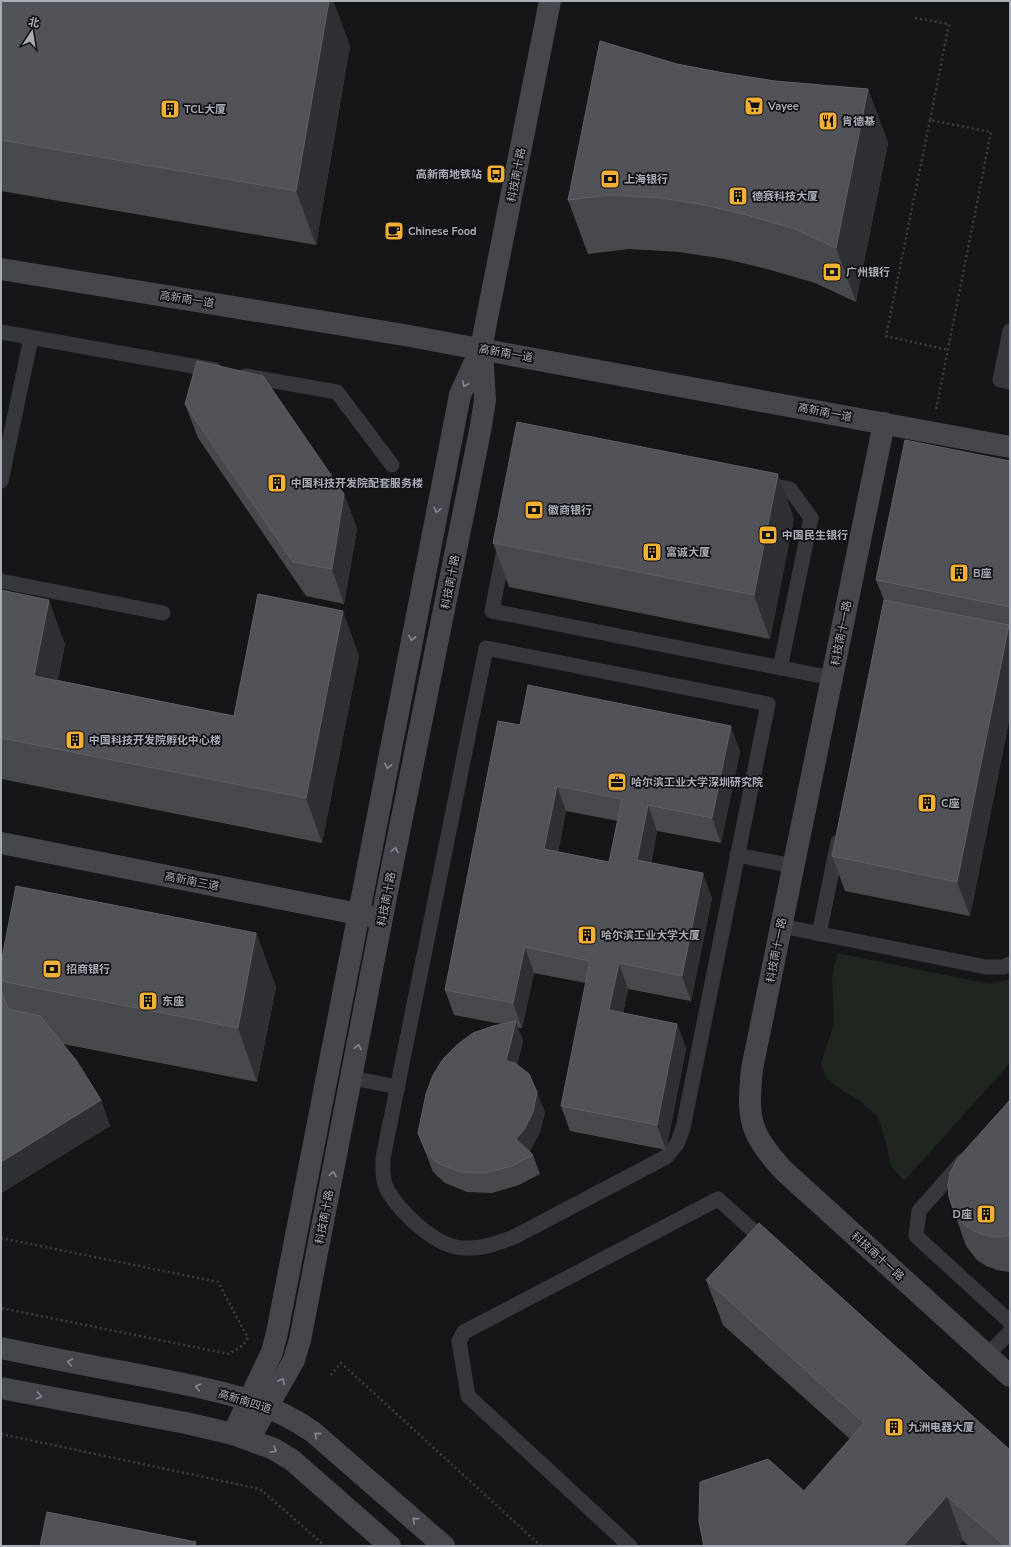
<svg xmlns="http://www.w3.org/2000/svg" width="1011" height="1547" font-family="'Nunito Sans','Noto Sans SC',sans-serif">
<style>
.green{fill:#1e261f}
.lines{fill:none;stroke-linecap:round;stroke-linejoin:round}
.path{stroke:#3d3f44;stroke-width:2.5;stroke-dasharray:2 3;stroke-linecap:butt}
.lane{stroke:#37383d;stroke-width:15}
.secondary{stroke:#45474d;stroke-width:22}
.wall{fill:#47494d;fill-rule:evenodd}
.shaded-wall{fill:#2f3033}
.building{fill:#525359;stroke:#5f6168;fill-rule:evenodd}
.oneway{stroke:#858993}
.labels{text-anchor:middle;stroke-width:3.5;stroke-linejoin:round;paint-order:stroke}
.poi-label{font-size:11px;font-weight:bold;fill:#a8adb8;stroke:#111113;text-anchor:start}
.street-label{font-size:11px;fill:#a8adb8;stroke:#111113}
</style>
<rect width="100%" height="100%" fill="#161618"/>
<!-- green -->
<path class="green" d="M837,953l153,31 20,-5v84l-106,118 -14,-17 -3,-18 -9,-29 -18,-16 -20,-12 -14,-11 -5,-15 13,-39 -2,-47z"/>
<g class="lines">
<!-- path -->
<g class="path">
<path d="M915,18l34,6 -19,96 61,12 -55,278"/>
<path d="M930,120l-44,216 62,14"/>
<path d="M1,1238l217,44 30,56 -5,7 -14,9 -228,-46"/>
<path d="M331,1375l10,-12 200,183"/>
<path d="M1,1434l259,55 65,57"/>
</g>
<!-- lane -->
<g class="lane">
<path d="M1010,331l-10,49 10,2"/>
<path d="M1,332l214,38"/>
<path d="M246,376l91,16 55,73"/>
<path d="M1,481l30,-143"/>
<path d="M764,484l26,5 21,29 -31,150"/>
<path d="M505,544l-13,67 340,67"/>
<path d="M1,581l162,32"/>
<path d="M486,648l282,56 -85,424 -6,16 -11,13 -152,80c-16,6 -32,12 -50,11 -28,-1 -62,-34 -76,-57 -6,-10 -5,-22 -5,-33z"/>
<path d="M737,855l56,11"/>
<path d="M781,926l205,41h17l7,-3"/>
<path d="M819,934l19,-92"/>
<path d="M352,1078l46,9"/>
<path d="M963,1161l-44,50 -3,25 94,86"/>
<path d="M987,1355l23,-23"/>
<path d="M630,1546l-162,-150 -9,-55 5,-9 254,-133 49,44"/>
</g>
<!-- secondary -->
<g class="secondary">
<path d="M1,269l403,66 606,112"/>
<path d="M884,423l-132,646c-5,50 -3,63 31,101l227,206"/>
<path d="M1,843l372,74"/>
<path d="M1,1348c48,10 96,19 143,28 59,12 120,21 169,56l131,114"/>
<path d="M1,1388l185,35 47,11 41,15 18,11 98,86"/>
<path d="M233,1434l39,-82 5,-19 183,-938 21,-47 69,-347"/>
<path d="M249,1439l45,-79 6,-20 89,-458 92,-456 4,-26 -3,-49"/>
</g>
</g>
<!-- wall -->
<g class="wall">
<path d="M1,1h332l17,45 -34,199 -315,-54z"/>
<path d="M677,64l47,9 51,8 93,8 20,54 -32,159 -41,-19 -48,-14 -42,-10 -46,-7 -50,-3 -41,5 -20,-54z"/>
<path d="M185,404l159,90 13,35 -13,75 -38,-8 -108,-158z"/>
<path d="M1010,461v255l-40,200 -125,-25 -13,-35 52,-256 -8,-20z"/>
<path d="M794,518l-24,121 -261,-52 -16,-44z"/>
<path d="M1,590l64,54 -7,36 176,36 125,-60 -37,187 -321,-64z"/>
<path d="M520,725l220,26 -19,92 -64,-12 -6,32 61,35 -21,103 -63,-12 -5,24 54,11 9,25 -20,101 -96,-19 -9,-25 25,-123 -52,-10 -12,55h-4l5,13 -6,24 28,47 -5,20 -11,20 4,3 7,19 -21,11 -27,8 -25,-1 -22,-9 -12,-11 -15,-39 84,-109 -48,-9 -9,-25zM566,811l52,10 -9,41 -51,-10z"/>
<path d="M256,933l20,54 -19,95 -194,-38 38,56 9,26 -109,67v-230z"/>
<path d="M1010,1100v172h-1l-12,-2 -11,-4 -9,-6 -11,-14 -17,-49z"/>
<path d="M706,1280l304,266h-41l-6,-5 -159,-50 46,-52 -127,-114z"/>
</g>
<!-- shaded-wall -->
<g class="shaded-wall">
<path d="M329,1h4l17,45 -34,199 -20,-54z"/>
<path d="M868,89l20,54 -32,159 -20,-54z"/>
<path d="M778,474l16,44 -24,121 -16,-44z"/>
<path d="M344,494l13,35 -13,75 -12,-35z"/>
<path d="M49,600l16,44 -15,76 -16,-44z"/>
<path d="M343,611l16,45 -37,187 -16,-45z"/>
<path d="M1009,625l1,4v87l-40,200 -13,-34z"/>
<path d="M731,726l9,25 -19,92 -9,-25z"/>
<path d="M557,786l9,25 -12,63 -10,-25z"/>
<path d="M648,805l9,26 -11,54 -9,-25z"/>
<path d="M703,873l9,25 -21,103 -9,-25z"/>
<path d="M256,933l20,54 -19,95 -19,-54z"/>
<path d="M525,947l9,26 -12,55 -9,-25z"/>
<path d="M619,963l9,26 -10,46 -9,-25z"/>
<path d="M516,1021l7,20 -10,40 -7,-20z"/>
<path d="M677,1024l9,25 -20,101 -9,-25z"/>
<path d="M537,1092l8,20 -5,20 -9,18 -8,8 -7,-19z"/>
<path d="M101,1100l9,26 -109,67v-31z"/>
<path d="M947,1496l16,45 -5,5h-55z"/>
</g>
<!-- building -->
<g class="building">
<path d="M1,1h328l-33,190 -295,-51z"/>
<path d="M600,41l77,23 47,9 51,8 93,8 -32,159 -41,-19 -48,-14 -42,-10 -45,-7 -51,-3 -41,5z"/>
<path d="M197,361l66,15 81,118 -12,75 -39,-7 -108,-158z"/>
<path d="M517,422l261,52 -24,121 -261,-52z"/>
<path d="M905,440l105,21v146l-134,-27z"/>
<path d="M1,590l48,10 -15,76 200,40 24,-122 85,17 -37,187 -305,-60z"/>
<path d="M884,600l125,25 -52,257 -125,-26z"/>
<path d="M528,685l203,41 -19,92 -64,-13 -11,55 66,13 -21,103 -63,-13 -10,47 68,14 -20,101 -96,-19 29,-145 -65,-14 -12,56 -68,-13 53,-269 22,4zM557,786l65,13 -13,63 -65,-13z"/>
<path d="M16,886l240,47 -18,95 -237,-47v-18z"/>
<path d="M1,990l7,19 32,7 36,44 25,40 -100,62z"/>
<path d="M516,1021l-10,40 9,2 14,11 8,18 -4,20 -9,18 -8,9 17,16 -21,11 -27,7 -25,-1 -22,-9 -12,-11 -8,-19 8,-39 7,-19 10,-16 15,-15 15,-11 20,-7z"/>
<path d="M1010,1100v135l-2,1 -12,1 -12,-2 -10,-4 -9,-6 -11,-14 -5,-14 -1,-12 2,-12 8,-15z"/>
<path d="M759,1223l251,227v93l-2,3h-3l-58,-50 -44,50h-199l-5,-24 1,-40 68,-23 36,32 60,-68 -158,-143z"/>
<path d="M47,1512l149,30 -1,4h-155z"/>
</g>
<!-- one-way arrows -->
<defs><path id="oneway-chevron" d="M-2-3.5L2.5 0L-2 3.5" fill="none" stroke-width="1.6" stroke-linecap="round" stroke-linejoin="round"/></defs>
<g class="oneway">
<use href="#oneway-chevron" transform="translate(465 384) rotate(115)"/>
<use href="#oneway-chevron" transform="translate(437 510) rotate(101)"/>
<use href="#oneway-chevron" transform="translate(412 638) rotate(101)"/>
<use href="#oneway-chevron" transform="translate(388 766) rotate(101)"/>
<use href="#oneway-chevron" transform="translate(395 850) rotate(-79)"/>
<use href="#oneway-chevron" transform="translate(358 1047) rotate(-79)"/>
<use href="#oneway-chevron" transform="translate(333 1174) rotate(-79)"/>
<use href="#oneway-chevron" transform="translate(70 1362) rotate(-169)"/>
<use href="#oneway-chevron" transform="translate(282 1381) rotate(-61)"/>
<use href="#oneway-chevron" transform="translate(198 1387) rotate(-168)"/>
<use href="#oneway-chevron" transform="translate(39 1396) rotate(11)"/>
<use href="#oneway-chevron" transform="translate(317 1435) rotate(-140)"/>
<use href="#oneway-chevron" transform="translate(274 1450) rotate(28)"/>
<use href="#oneway-chevron" transform="translate(415 1520) rotate(-139)"/>
</g>
<!-- icons -->
<defs>
<g id="supermarket-square" transform="scale(1)"><rect x="-9" y="-9" width="18" height="18" rx="4" fill="#f2b134" stroke="#111113"/><path d="M-6-5.5h2.5l.6 2H6L4.5 2H-2.5L-4.4-4H-6ZM-1.5 3.2a1.3 1.3 0 1 0 .1 0ZM3 3.2a1.3 1.3 0 1 0 .1 0Z" fill="#111"/></g>
<g id="building-square" transform="scale(1)"><rect x="-9" y="-9" width="18" height="18" rx="4" fill="#f2b134" stroke="#111113"/><path d="M-4-6H4V6H1V3H-1V6H-4ZM-2.5-4.3h1.7v1.8h-1.7ZM.8-4.3h1.7v1.8H.8ZM-2.5-1h1.7V.8h-1.7ZM.8-1h1.7V.8H.8Z" fill="#111"/></g>
<g id="restaurant-square" transform="scale(1)"><rect x="-9" y="-9" width="18" height="18" rx="4" fill="#f2b134" stroke="#111113"/><path d="M-5-6h1v4h1v-4h1v4h1v-4h1v5L-1.5 .5V6h-2V.5L-5-1ZM5-6V6H3V1.5H1.5Q1.5-4 5-6Z" fill="#111"/></g>
<g id="bus-square" transform="scale(1)"><rect x="-9" y="-9" width="18" height="18" rx="4" fill="#f2b134" stroke="#111113"/><path d="M-5-6H5V4H4V6H2V4H-2V6H-4V4H-5ZM-3.5-4V0h7V-4ZM-3.5 1.2v1.5H-2V1.2ZM2 1.2v1.5H3.5V1.2Z" fill="#111"/></g>
<g id="bank-square" transform="scale(1)"><rect x="-9" y="-9" width="18" height="18" rx="4" fill="#f2b134" stroke="#111113"/><path d="M-6-4H6V4H-6ZM0-2.3a2.3 2.3 0 1 0 0 4.6a2.3 2.3 0 1 0 0-4.6Z" fill="#111"/></g>
<g id="cafe-square" transform="scale(1)"><rect x="-9" y="-9" width="18" height="18" rx="4" fill="#f2b134" stroke="#111113"/><path d="M-5.5-4.5H6V0H3Q3 3.5 0 3.5H-2.5Q-5.5 3.5-5.5 0ZM3-3.2v2h1.7v-2ZM-6 4.5H4V6H-6Z" fill="#111"/></g>
<g id="office-square" transform="scale(1)"><rect x="-9" y="-9" width="18" height="18" rx="4" fill="#f2b134" stroke="#111113"/><path d="M-6-3h4V-5.5h4V-3h4V5H-6ZM-1-4.5V-3h2v-1.5ZM-6 0V1H6V0Z" fill="#111"/></g>
</defs>
<g fill-rule="evenodd">
<use href="#supermarket-square" x="754" y="106"/>
<use href="#building-square" x="170" y="109"/>
<use href="#restaurant-square" x="828" y="121"/>
<use href="#bus-square" x="496" y="174"/>
<use href="#bank-square" x="610" y="179"/>
<use href="#building-square" x="738" y="196"/>
<use href="#cafe-square" x="394" y="231"/>
<use href="#bank-square" x="832" y="272"/>
<use href="#building-square" x="277" y="483"/>
<use href="#bank-square" x="534" y="510"/>
<use href="#bank-square" x="768" y="535"/>
<use href="#building-square" x="652" y="552"/>
<use href="#building-square" x="959" y="573"/>
<use href="#building-square" x="75" y="740"/>
<use href="#office-square" x="617" y="782"/>
<use href="#building-square" x="927" y="803"/>
<use href="#building-square" x="587" y="935"/>
<use href="#bank-square" x="52" y="969"/>
<use href="#building-square" x="148" y="1001"/>
<use href="#building-square" x="986" y="1214"/>
<use href="#building-square" x="894" y="1427"/>
</g>
<g class="labels">
<!-- poi labels -->
<g class="poi-label">
<text x="768" y="110">Vayee</text>
<text x="184" y="113">TCL大厦</text>
<text x="842" y="125">肯德基</text>
<text x="482" y="178" text-anchor="end">高新南地铁站</text>
<text x="624" y="183">上海银行</text>
<text x="752" y="200">德赛科技大厦</text>
<text x="408" y="235">Chinese Food</text>
<text x="846" y="276">广州银行</text>
<text x="291" y="487">中国科技开发院配套服务楼</text>
<text x="548" y="514">徽商银行</text>
<text x="782" y="539">中国民生银行</text>
<text x="666" y="556">富诚大厦</text>
<text x="973" y="577">B座</text>
<text x="89" y="744">中国科技开发院孵化中心楼</text>
<text x="631" y="786">哈尔滨工业大学深圳研究院</text>
<text x="941" y="807">C座</text>
<text x="601" y="939">哈尔滨工业大学大厦</text>
<text x="66" y="973">招商银行</text>
<text x="162" y="1005">东座</text>
<text x="972" y="1218" text-anchor="end">D座</text>
<text x="908" y="1431">九洲电器大厦</text>
</g>
<!-- street labels -->
<g class="street-label">
<text transform="translate(516 175) rotate(-79)" y="4">科技南十路</text>
<text transform="translate(187 299) rotate(9)" y="4">高新南一道</text>
<text transform="translate(506 353) rotate(10)" y="4">高新南一道</text>
<text transform="translate(825 412) rotate(11)" y="4">高新南一道</text>
<text transform="translate(450 582) rotate(-79)" y="4">科技南十路</text>
<text transform="translate(841 633) rotate(-79)" y="4">科技南十一路</text>
<text transform="translate(192 881) rotate(11)" y="4">高新南三道</text>
<text transform="translate(386 899) rotate(-79)" y="4">科技南十路</text>
<text transform="translate(776 950) rotate(-79)" y="4">科技南十一路</text>
<text transform="translate(324 1217) rotate(-79)" y="4">科技南十路</text>
<text transform="translate(878 1256) rotate(42)" y="4">科技南十一路</text>
<text transform="translate(245 1401) rotate(17)" y="4">高新南四道</text>
</g>
</g>
<!-- border -->
<rect width="1011" height="1547" fill="none" stroke="#a8adb8" stroke-width="4"/>
<!-- north arrow -->
<g transform="translate(32 32) rotate(12)" stroke="#111113" stroke-width="3" paint-order="stroke">
<path d="M0-3L7 15L0 10L-7 15Z" fill="#a8adb8"/>
<text y="-6" font-size="11" font-weight="bold" text-anchor="middle" fill="#a8adb8">北</text>
</g>
</svg>
